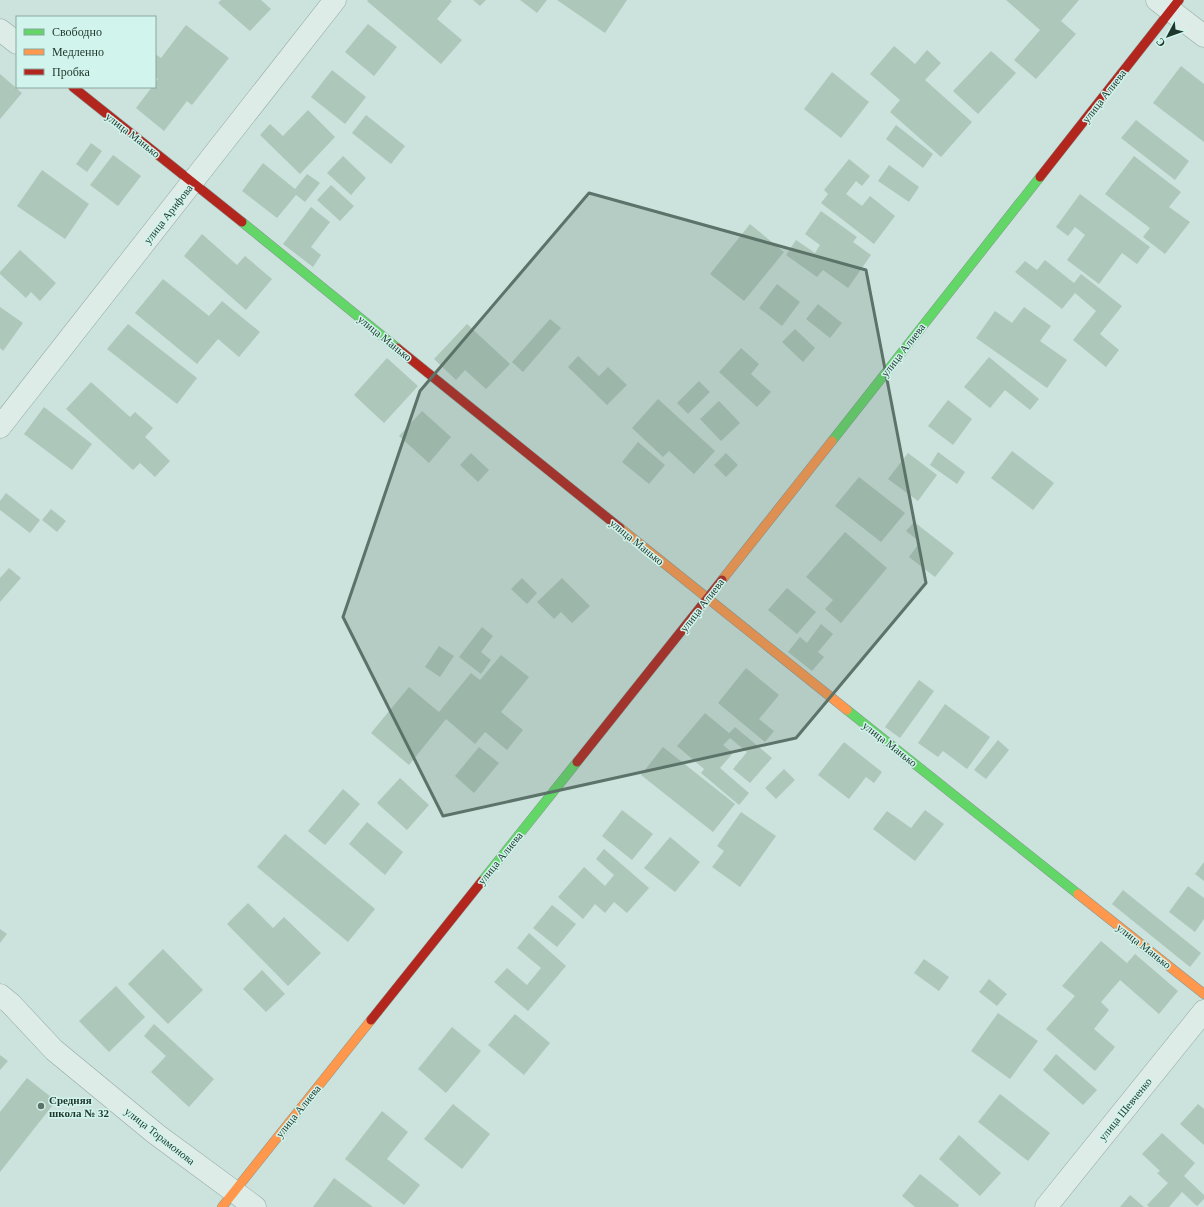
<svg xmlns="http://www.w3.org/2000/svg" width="1204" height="1207" font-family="'Times New Roman',serif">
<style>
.building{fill:#adc7bb}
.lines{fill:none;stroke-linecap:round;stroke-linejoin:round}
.street-casing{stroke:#95a8a2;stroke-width:23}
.fast-casing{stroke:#859891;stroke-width:10}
.slow-casing{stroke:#859891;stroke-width:10}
.jam-casing{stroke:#859891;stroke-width:10}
.street{stroke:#ddece7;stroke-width:22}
.fast{stroke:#63d668;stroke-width:9}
.slow{stroke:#ff974d;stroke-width:9}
.jam{stroke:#b3261e;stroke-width:9}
.marked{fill:#5b7369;fill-opacity:0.2;stroke:#5b7369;stroke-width:3;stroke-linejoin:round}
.poi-dot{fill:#5b7369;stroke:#d1f4ec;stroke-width:1.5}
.labels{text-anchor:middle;stroke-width:3;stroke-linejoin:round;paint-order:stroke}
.street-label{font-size:11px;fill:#1e362b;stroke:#d1f4ec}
.poi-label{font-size:11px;font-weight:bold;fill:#1e362b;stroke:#d1f4ec;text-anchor:start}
</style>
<rect width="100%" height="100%" fill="#cce3dd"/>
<!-- building -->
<g class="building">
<path d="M221,0h40l10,9 -21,22 -32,-28z"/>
<path d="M368,0h82l2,1 -15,18 25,21 -21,24 -74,-63z"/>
<path d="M473,0h13l-6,6z"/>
<path d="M520,0h27l-10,13z"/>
<path d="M557,0h70l-22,33z"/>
<path d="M1006,0h73l-18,21 15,13 -40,45 -22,-19 26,-30z"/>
<path d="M368,24l29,23 -23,29 -29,-24z"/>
<path d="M186,25l43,33 -37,47 -5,-4 -23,30 -28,-23 16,-21h3v-4l3,-4 -3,-2v-23l6,4z"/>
<path d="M894,46l21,18 12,-14 14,13 -16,17 47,42 -31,35 -51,-45 10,-12 -30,-26z"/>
<path d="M991,51l25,22 -38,41 -25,-23z"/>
<path d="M1181,66l23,18v58l-51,-39z"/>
<path d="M332,70l34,27 -21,27 -34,-27z"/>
<path d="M832,72l37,30 -28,36 -37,-29z"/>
<path d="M0,74l22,19 -22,26z"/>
<path d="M308,110l27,27 -35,37 -40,-39 10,-11 13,12z"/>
<path d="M366,115l39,31 -14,18 -39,-31z"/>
<path d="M1136,120l53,41 -14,19 -54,-42z"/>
<path d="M896,125l37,29 -10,14 -37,-29z"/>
<path d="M91,143l11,8 -15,21 -11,-8z"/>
<path d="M113,155l28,21 -23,30 -28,-21z"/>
<path d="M343,156l23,22 -15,17 -24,-22z"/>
<path d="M1134,156l47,36 -12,15 21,15 -25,32 -22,-17 7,-9 -45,-34z"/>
<path d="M849,159l21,17 -8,10 -6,-5 -10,13 16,12 8,-10 25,20 -21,28 -53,-41 7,-9 -4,-4z"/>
<path d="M263,163l32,26 12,-15 13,9 -15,19 -9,-7 -19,23 -35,-27z"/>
<path d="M889,165l30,22 -10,15 -31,-21z"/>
<path d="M42,170l47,34 -24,35 -48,-33z"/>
<path d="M331,185l23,21 -14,15 -23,-21z"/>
<path d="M1080,194l70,53 -13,17 -15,-11 -23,31 -32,-24 18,-25 -10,-8 -7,9 -12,-9z"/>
<path d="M311,207l19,15 -19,25 10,8 -8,12 -30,-23z"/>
<path d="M821,211l36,26 -4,5 18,13 -23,33 -25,-18 -6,7 -31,-22 10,-15 19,13 5,-8 -15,-11z"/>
<path d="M750,224l34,28 -40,49 -34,-27z"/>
<path d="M202,234l35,31 8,-9 27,23 -26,31 -62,-54z"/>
<path d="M20,250l36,33 -16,18 -9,-9 -5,6 -26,-24v-2z"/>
<path d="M1045,260l29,23 7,-9 41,32 -22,28 19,16 -13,17 -33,-27 23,-29 -21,-18 -13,16 -47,-37 10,-11 12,9z"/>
<path d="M163,279l46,37 13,-15 38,31 -21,25 -21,-18 -21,25 -62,-51z"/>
<path d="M777,284l23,18 -18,24 -23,-18z"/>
<path d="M818,304l24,19 -12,15 -24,-19z"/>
<path d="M0,307l23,16 -20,28 -3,-3z"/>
<path d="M1024,307l27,19 -11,15 27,19 -20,28 -71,-50 19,-27 17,12z"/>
<path d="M550,319l11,9 -38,44 -11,-10z"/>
<path d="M128,324l69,54 -20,26 -70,-55z"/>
<path d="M467,324l43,40 -24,25 -21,-19 -9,10 -22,-21z"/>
<path d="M795,329l20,19 -12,14 -21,-20z"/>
<path d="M741,348l18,16 -8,10 20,18 -14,15 -38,-35z"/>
<path d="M578,356l21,20 9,-9 19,18 -20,20 -39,-38z"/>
<path d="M989,357l50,42 -9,11 -25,-20 -15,18 -26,-21z"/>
<path d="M387,358l31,28 -34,37 -30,-28z"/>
<path d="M699,381l11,11 -22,22 -11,-11z"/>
<path d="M91,382l39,35 5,-5 18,16 -8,9 25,24 -15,16 -15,-14 -7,7 -67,-61z"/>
<path d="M658,399l57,52 -21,23 -25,-23 -6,6 -31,-29z"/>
<path d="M948,400l24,19 -19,26 -25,-19z"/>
<path d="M719,401l21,22 -19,18 -21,-22z"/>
<path d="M44,407l48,37 -20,26 -48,-36z"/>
<path d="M422,411l29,26 -22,26 -30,-27z"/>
<path d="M638,442l27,23 -16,19 -27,-22z"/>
<path d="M1012,451l42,32 -21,27 -42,-32z"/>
<path d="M938,452l27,20 -8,12 -27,-19z"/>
<path d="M471,453l18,17 -11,12 -18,-17z"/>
<path d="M726,453l12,12 -12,12 -12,-12z"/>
<path d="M908,453l29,22 -19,26 -30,-22z"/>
<path d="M859,477l46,36 -24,29 -46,-36z"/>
<path d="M6,493l34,27 -10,13 -30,-23v-9z"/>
<path d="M51,509l15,12 -9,11 -15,-12z"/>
<path d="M914,522l40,31 -19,24 -26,-20 11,-15 -14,-11z"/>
<path d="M845,532l42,36 -46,55 -16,-14 8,-9 -27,-23z"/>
<path d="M9,568l12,10 -21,24v-24z"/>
<path d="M522,578l15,15 -10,11 -16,-15z"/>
<path d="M562,578l28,28 -18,17 -11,-11 -7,7 -17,-17z"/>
<path d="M787,588l29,24 -19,22 -29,-24z"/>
<path d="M821,624l12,10 -15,18 6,5 -12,14 -24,-19 12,-15 7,6z"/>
<path d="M482,627l11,9 -12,16 10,8 -10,14 -22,-17z"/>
<path d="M439,646l15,10 -14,21 -15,-10z"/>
<path d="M501,655l28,22 -28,35 22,18 -16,20 -22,-18 -10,12 -29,-25 -37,46 -38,-32 38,-46 30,25 32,-39 9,7z"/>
<path d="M746,668l33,27 -20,24 15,12 -9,11 -47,-39z"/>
<path d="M919,680l15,11 -34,47 -15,-11z"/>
<path d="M945,704l45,33 -23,32 -24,-18 -5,6 -20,-14z"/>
<path d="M705,713l24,20 6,-6 37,31 -22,25 -17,-14 14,-17 -17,-14 -7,7 10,8 -13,15 29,25 -10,12 -38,-32 3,-4 -27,-23z"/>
<path d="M998,740l11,10 -23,29 -12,-9z"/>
<path d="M844,742l38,30 -8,11 -8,-6 -17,22 -31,-24z"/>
<path d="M479,747l20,16 -25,30 -19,-17z"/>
<path d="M663,747l72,57 -22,28 -72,-57z"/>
<path d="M784,769l11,11 -19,19 -11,-11z"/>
<path d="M400,778l29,27 -22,25 -30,-27z"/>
<path d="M343,789l17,15 -35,41 -17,-14z"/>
<path d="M622,810l31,24 -21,26 -30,-24z"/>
<path d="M925,810l19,14 -29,37 -42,-32 14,-18 24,17z"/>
<path d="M741,812l35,24 -36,51 -28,-20 12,-16 -7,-5z"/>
<path d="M367,822l36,30 -18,23 -36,-31z"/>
<path d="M285,834l90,75 -27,33 -91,-75z"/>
<path d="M670,837l30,25 -25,30 -31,-24z"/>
<path d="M604,849l45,39 -22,25 -13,-11 -9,11 -10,-9 -12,15 -25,-22 26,-30 21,19 9,-11 -18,-16z"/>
<path d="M1204,862v19l-9,-7z"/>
<path d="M1188,886l16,12v21l-9,13 -26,-20z"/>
<path d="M1123,890l78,63 -11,14 -78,-63z"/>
<path d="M248,903l25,25 11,-11 37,36 -33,33 -61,-62z"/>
<path d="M552,905l24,19 -19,23 -24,-19z"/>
<path d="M0,929l7,5 -7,9z"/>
<path d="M529,933l37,33 -38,45 -34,-29 13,-14 20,17 14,-17 -24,-20z"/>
<path d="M1101,941l26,22 8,-9 43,37 -19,23 -39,-34 -19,22 8,8 -15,19 21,18 -20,24 -49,-42 29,-33 -13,-10z"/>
<path d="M163,949l40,41 -35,34 -40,-40z"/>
<path d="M924,959l25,18 -10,14 -25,-18z"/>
<path d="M262,970l23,24 -19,18 -23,-23z"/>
<path d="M989,979l18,15 -10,12 -18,-14z"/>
<path d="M116,986l29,31 -36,35 -30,-31z"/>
<path d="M998,1013l40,28 -28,38 -39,-28z"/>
<path d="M515,1014l35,29 -26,32 -36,-30z"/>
<path d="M154,1024l60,55 -25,28 -38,-35 15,-16 -22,-20z"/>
<path d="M452,1027l29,24 -35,42 -28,-24z"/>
<path d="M1056,1054l41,36 -14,15 -40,-35z"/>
<path d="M0,1055l8,6 -8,9z"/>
<path d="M27,1078l29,23 -56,71v-60z"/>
<path d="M1000,1094l50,39 -22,28 -50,-39z"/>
<path d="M453,1104l37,30 -28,35 -38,-30z"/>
<path d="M1198,1104l6,5v36l-24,-21z"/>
<path d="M382,1111l26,21 -21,27 33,26 -16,20 -59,-46z"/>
<path d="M1162,1133l33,30 -11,13 20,19v4l-7,7 -15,-14 -13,15h-20l-2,-2 21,-22 -11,-10 3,-2 -18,-17z"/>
<path d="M959,1135l42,38 -21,23 -41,-37z"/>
<path d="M920,1174l39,31 -1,2h-43l-13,-11z"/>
<path d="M334,1178l39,29h-60z"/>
<path d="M1130,1195l14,12h-24z"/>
</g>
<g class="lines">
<!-- street casing -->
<g class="street-casing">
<g id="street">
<path d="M1157,0l47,36"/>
<path d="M0,30l17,13"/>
<path d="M0,427l335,-427"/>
<path d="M0,995l11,9 43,46 102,84 99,73"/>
<path d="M1046,1207l158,-196"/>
</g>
</g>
<!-- fast casing -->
<g class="fast-casing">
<g id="fast">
<path d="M242,222l155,126"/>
<path d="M832,441l208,-264"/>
<path d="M847,710l231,184"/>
<path d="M482,881l95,-119"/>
</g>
</g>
<!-- slow casing -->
<g class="slow-casing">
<g id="slow">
<path d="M620,528l227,182"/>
<path d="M722,580l110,-139"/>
<path d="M1078,894l126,100"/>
<path d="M222,1207l149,-187"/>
</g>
</g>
<!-- jam casing -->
<g class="jam-casing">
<g id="jam">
<path d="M73,87l169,135"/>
<path d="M1040,177l139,-177"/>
<path d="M397,348l223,180"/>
<path d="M577,762l145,-182"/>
<path d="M371,1020l111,-139"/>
</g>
</g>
<!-- street -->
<use href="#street" class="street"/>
<!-- fast -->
<use href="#fast" class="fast"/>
<!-- slow -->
<use href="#slow" class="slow"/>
<!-- jam -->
<use href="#jam" class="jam"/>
</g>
<!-- marked area -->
<path class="marked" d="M589,193l277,77 60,313 -130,155 -353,78 -100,-199 77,-226z"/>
<!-- markers -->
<circle class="poi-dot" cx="41" cy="1106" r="4"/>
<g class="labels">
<!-- street labels -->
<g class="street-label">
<text transform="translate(1104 96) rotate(-52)" y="4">улица Алиева</text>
<text transform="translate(133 135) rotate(38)" y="4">улица Манько</text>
<text transform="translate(168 214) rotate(-52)" y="4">улица Арифова</text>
<text transform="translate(385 338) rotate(39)" y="4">улица Манько</text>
<text transform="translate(903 350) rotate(-52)" y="4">улица Алиева</text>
<text transform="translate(637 542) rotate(39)" y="4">улица Манько</text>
<text transform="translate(702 605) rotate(-52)" y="4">улица Алиева</text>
<text transform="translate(890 744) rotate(38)" y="4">улица Манько</text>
<text transform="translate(500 858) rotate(-51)" y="4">улица Алиева</text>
<text transform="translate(1144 946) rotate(38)" y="4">улица Манько</text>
<text transform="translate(1125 1109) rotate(-51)" y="4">улица Шевченко</text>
<text transform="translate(298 1111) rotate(-51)" y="4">улица Алиева</text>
<text transform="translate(160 1136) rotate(38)" y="4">улица Торамонова</text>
</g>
<!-- poi labels -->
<g class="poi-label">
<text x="49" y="1104">Средняя<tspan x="49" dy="13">школа № 32</tspan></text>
</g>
</g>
<!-- legend -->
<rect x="16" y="16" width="140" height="72" fill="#d1f4ec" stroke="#89a89f"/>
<rect x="24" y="29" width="20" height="6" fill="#63d668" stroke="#89a89f"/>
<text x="52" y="36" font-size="12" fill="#1e362b">Свободно</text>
<rect x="24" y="49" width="20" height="6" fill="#ff974d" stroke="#89a89f"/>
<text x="52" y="56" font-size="12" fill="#1e362b">Медленно</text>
<rect x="24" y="69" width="20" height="6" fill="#b3261e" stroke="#89a89f"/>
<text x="52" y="76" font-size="12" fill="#1e362b">Пробка</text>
<!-- north arrow -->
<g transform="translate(1168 36) rotate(229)" stroke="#d1f4ec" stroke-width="3" paint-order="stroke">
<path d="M0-3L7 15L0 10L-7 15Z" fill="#1e362b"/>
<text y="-6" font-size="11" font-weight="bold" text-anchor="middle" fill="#1e362b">С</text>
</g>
</svg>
